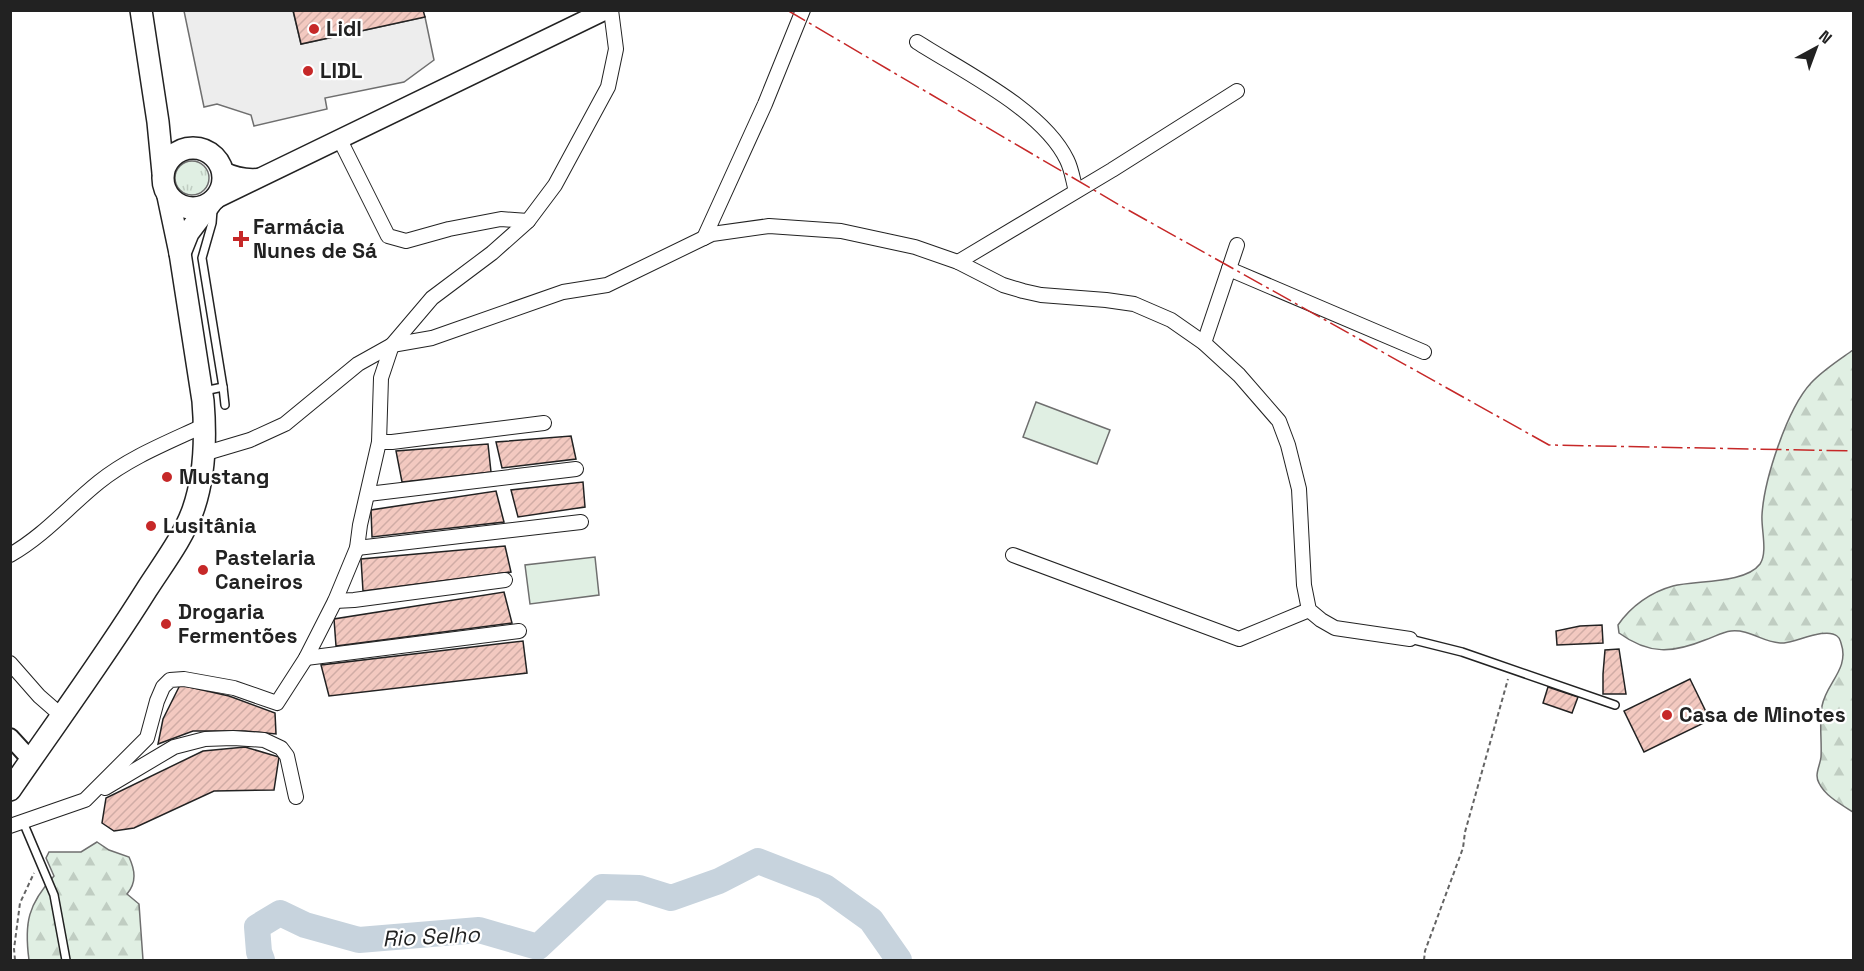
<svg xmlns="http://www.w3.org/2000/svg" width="1864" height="971" font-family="'Space Grotesk',sans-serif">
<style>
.grass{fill:url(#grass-tufts);stroke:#6f6f6f;stroke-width:1.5}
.forest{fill:url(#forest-firs);stroke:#6f6f6f;stroke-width:1.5}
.pitch{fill:#e0efe3;stroke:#6f6f6f;stroke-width:1.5}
.parking{fill:#ededed;stroke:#6f6f6f;stroke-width:1.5}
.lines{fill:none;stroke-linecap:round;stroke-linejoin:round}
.river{stroke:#c7d3dd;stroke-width:26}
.building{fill:url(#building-hatch);stroke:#222;stroke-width:1.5}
.service-casing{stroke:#222;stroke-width:10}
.minor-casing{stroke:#222;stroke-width:16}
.tertiary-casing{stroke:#222;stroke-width:20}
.secondary-casing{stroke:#222;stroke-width:21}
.primary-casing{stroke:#222;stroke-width:24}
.path{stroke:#646464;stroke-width:2;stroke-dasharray:4.5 3;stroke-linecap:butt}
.service{stroke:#fff;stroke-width:7}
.minor{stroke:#fff;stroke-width:14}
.tertiary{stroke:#fff;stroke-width:16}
.secondary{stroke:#fff;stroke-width:18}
.primary{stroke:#fff;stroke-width:21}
.power{stroke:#c62828;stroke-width:1.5;stroke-dasharray:21 4.5 3 4.5;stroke-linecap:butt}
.poi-dot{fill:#c62828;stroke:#fff;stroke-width:2}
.labels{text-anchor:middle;stroke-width:4.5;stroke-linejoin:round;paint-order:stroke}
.poi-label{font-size:21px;font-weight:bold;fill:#222;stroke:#fff;text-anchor:start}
.water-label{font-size:22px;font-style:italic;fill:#222;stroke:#fff}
</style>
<defs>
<pattern id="grass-tufts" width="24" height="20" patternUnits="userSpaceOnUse" patternTransform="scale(1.5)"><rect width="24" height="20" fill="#e0efe3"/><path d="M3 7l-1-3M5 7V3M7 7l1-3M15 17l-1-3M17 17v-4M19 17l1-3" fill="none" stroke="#c0cdc2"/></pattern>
<pattern id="forest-firs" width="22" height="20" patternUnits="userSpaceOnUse" patternTransform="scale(1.5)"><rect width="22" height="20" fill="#e0efe3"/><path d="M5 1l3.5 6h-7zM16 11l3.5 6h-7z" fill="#c0cdc2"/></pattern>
<pattern id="building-hatch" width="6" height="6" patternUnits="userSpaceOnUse" patternTransform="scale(1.5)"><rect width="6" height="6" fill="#f3c9c0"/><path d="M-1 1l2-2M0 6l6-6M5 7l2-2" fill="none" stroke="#d0aca5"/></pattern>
</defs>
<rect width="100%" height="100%" fill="#fff"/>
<!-- grass -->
<circle class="grass" cx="192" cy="178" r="17"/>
<!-- forest -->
<g class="forest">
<path d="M1853,350v462c-11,-7 -28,-16 -34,-29 -5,-8 1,-17 2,-26 1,-17 -2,-34 1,-51 4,-23 28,-37 19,-63 -1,-3 -1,-5 -4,-7 -11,-9 -40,6 -53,7 -20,1 -33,-14 -53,-12 -9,1 -17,6 -26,9 -32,13 -56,15 -86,-7l-1,-8c13,-19 33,-33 55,-39 23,-6 72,-2 87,-22 8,-12 1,-35 2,-49 2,-35 25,-106 49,-132 12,-13 28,-23 42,-33z"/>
<path d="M97,842l12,8 20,7c6,13 8,25 -2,37l12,10 4,56h-114c-5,-37 -1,-56 25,-84l-8,-18 3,-6h32z"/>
</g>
<!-- pitch -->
<g class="pitch">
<path d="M1036,402l74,28 -13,34 -74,-27z"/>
<path d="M595,557l4,38 -69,9 -5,-39z"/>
</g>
<!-- parking -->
<path class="parking" d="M184,11h109l8,33 124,-27 9,43 -30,22 -79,16 2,11 -73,17 -3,-11 -34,-11 -13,3z"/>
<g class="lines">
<!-- river -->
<path class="river" d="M262,960l-3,-8 -2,-25 23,-14 25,12 54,15 120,-10 59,17 64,-60 37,1 32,10 48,-17 39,-20 67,26 46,33 28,40"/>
</g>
<!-- building -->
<g class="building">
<path d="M293,10h130l2,7 -124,27z"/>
<path d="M571,436l5,23 -74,9 -6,-26z"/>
<path d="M488,444l3,28 -89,10 -6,-31z"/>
<path d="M583,482l2,25 -67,10 -7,-27z"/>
<path d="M496,491l8,31 -132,15 -1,-27z"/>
<path d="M505,546l6,26 -148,19 -2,-32z"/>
<path d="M504,592l8,31 -176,23 -2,-27z"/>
<path d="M1602,625l1,18 -46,2 -1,-14 24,-5z"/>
<path d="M523,641l4,32 -198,23 -8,-31z"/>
<path d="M1619,649l7,45h-23v-20l2,-24z"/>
<path d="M1690,679l20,41 -66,32 -20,-41z"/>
<path d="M180,685l49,11 46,17 1,21 -31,-3h-52l-35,13 5,-25z"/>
<path d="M1548,687l30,10 -6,16 -29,-10z"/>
<path d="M245,747l34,10 -5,33 -60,1 -80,37 -20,3 -12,-8 4,-25 97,-47z"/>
</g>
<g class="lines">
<!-- service casing -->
<g class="service-casing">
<g id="service">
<path d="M223,387l2,18"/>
<path d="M204,391l19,-4 -21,-129 10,-35 1,-13"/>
<path d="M1410,639l52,13 153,53"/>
<path d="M23,822l31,73 12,65"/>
</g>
</g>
<!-- minor casing -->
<g class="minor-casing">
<g id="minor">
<path d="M917,42c47,30 126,68 150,118 5,10 6,21 9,31"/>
<path d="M340,140l48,96 18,5 43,-12 52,-10 27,2"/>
<path d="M704,238l61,-134 38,-94"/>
<path d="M958,262l154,-92 125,-79"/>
<path d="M1229,269l195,83"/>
<path d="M1204,343l33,-98"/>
<path d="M379,442h13l152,-19"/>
<path d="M203,454l47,-14 35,-16 73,-60 34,-19 40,-7 131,-46 44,-7 105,-51 57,-8 72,5 74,16 43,15 45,23 20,6 18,4 65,5 28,4 37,16 33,23 35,32 40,46 9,24 11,44 5,96 5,25 12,10 14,8 75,11"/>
<path d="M368,494l208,-25"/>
<path d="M357,548l224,-26"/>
<path d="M10,555c35,-20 59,-49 89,-73 31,-25 70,-40 106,-57"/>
<path d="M1013,555l226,84 70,-29"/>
<path d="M335,601l19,-1 151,-20"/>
<path d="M306,658l213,-27"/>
<path d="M10,663l29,33 24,21"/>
<path d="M105,788l69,-41 31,-8 28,-1 31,2 17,8 6,8 9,41"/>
<path d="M10,826l75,-26 62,-62 10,-37 6,-14 7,-7 14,-1 50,9 43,15 29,-45 29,-57 22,-53 3,-23 19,-83 2,-64 11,-33 40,-47 60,-45 36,-32 27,-36 53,-98 8,-38 -5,-39"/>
</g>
</g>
<!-- tertiary casing -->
<g class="tertiary-casing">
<path id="tertiary" d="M10,737l21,23"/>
</g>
<!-- secondary casing -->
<g class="secondary-casing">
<g id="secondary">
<path d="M223,171c12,6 22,8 35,7"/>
<path d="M216,199l390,-189"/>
</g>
</g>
<!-- primary casing -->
<g class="primary-casing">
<g id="primary">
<path d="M141,10l17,112 5,51"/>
<circle cx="193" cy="178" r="30"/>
<path d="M180,253l8,-20 22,-29"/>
<path d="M10,790c46,-67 94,-132 137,-201 16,-25 36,-51 46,-79 12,-34 13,-73 10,-109l-23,-148 -12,-57"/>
</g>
</g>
<!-- path -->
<g class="path">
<path d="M15,960l-1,-11 6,-46 14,-30"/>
<path d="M1424,960l1,-9 38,-103 2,-16 43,-153"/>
</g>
<!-- service -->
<use href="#service" class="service"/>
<!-- minor -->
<use href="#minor" class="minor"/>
<!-- tertiary -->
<use href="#tertiary" class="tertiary"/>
<!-- secondary -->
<use href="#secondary" class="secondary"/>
<!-- primary -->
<use href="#primary" class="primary"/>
<!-- power -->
<path class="power" d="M787,10l334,196 428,239 305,6"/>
</g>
<!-- markers -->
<g class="poi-dot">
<circle cx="314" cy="29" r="6"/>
<circle cx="308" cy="71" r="6"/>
<path d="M238 230h6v6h6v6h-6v6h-6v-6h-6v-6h6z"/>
<circle cx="167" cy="477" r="6"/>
<circle cx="151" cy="526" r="6"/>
<circle cx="203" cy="570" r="6"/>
<circle cx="166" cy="624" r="6"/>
<circle cx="1667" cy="715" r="6"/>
</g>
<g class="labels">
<!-- poi labels -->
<g class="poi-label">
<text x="326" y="36">Lidl</text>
<text x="320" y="78">LIDL</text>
<text x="253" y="234">Farmácia<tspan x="253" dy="24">Nunes de Sá</tspan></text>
<text x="179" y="484">Mustang</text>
<text x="163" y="533">Lusitânia</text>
<text x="215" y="565">Pastelaria<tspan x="215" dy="24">Caneiros</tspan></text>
<text x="178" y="619">Drogaria<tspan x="178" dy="24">Fermentões</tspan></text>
<text x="1679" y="722">Casa de Minotes</text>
</g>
<!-- water labels -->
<g class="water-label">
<text transform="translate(431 936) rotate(-3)" y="8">Rio Selho</text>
</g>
</g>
<!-- border -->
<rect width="1864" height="971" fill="none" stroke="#222222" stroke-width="24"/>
<!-- north arrow -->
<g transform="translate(1816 48) rotate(41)" stroke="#ffffff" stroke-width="4.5" paint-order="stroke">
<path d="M0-4.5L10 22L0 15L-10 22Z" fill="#222222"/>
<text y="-9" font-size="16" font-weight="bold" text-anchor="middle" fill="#222222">N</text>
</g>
</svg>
